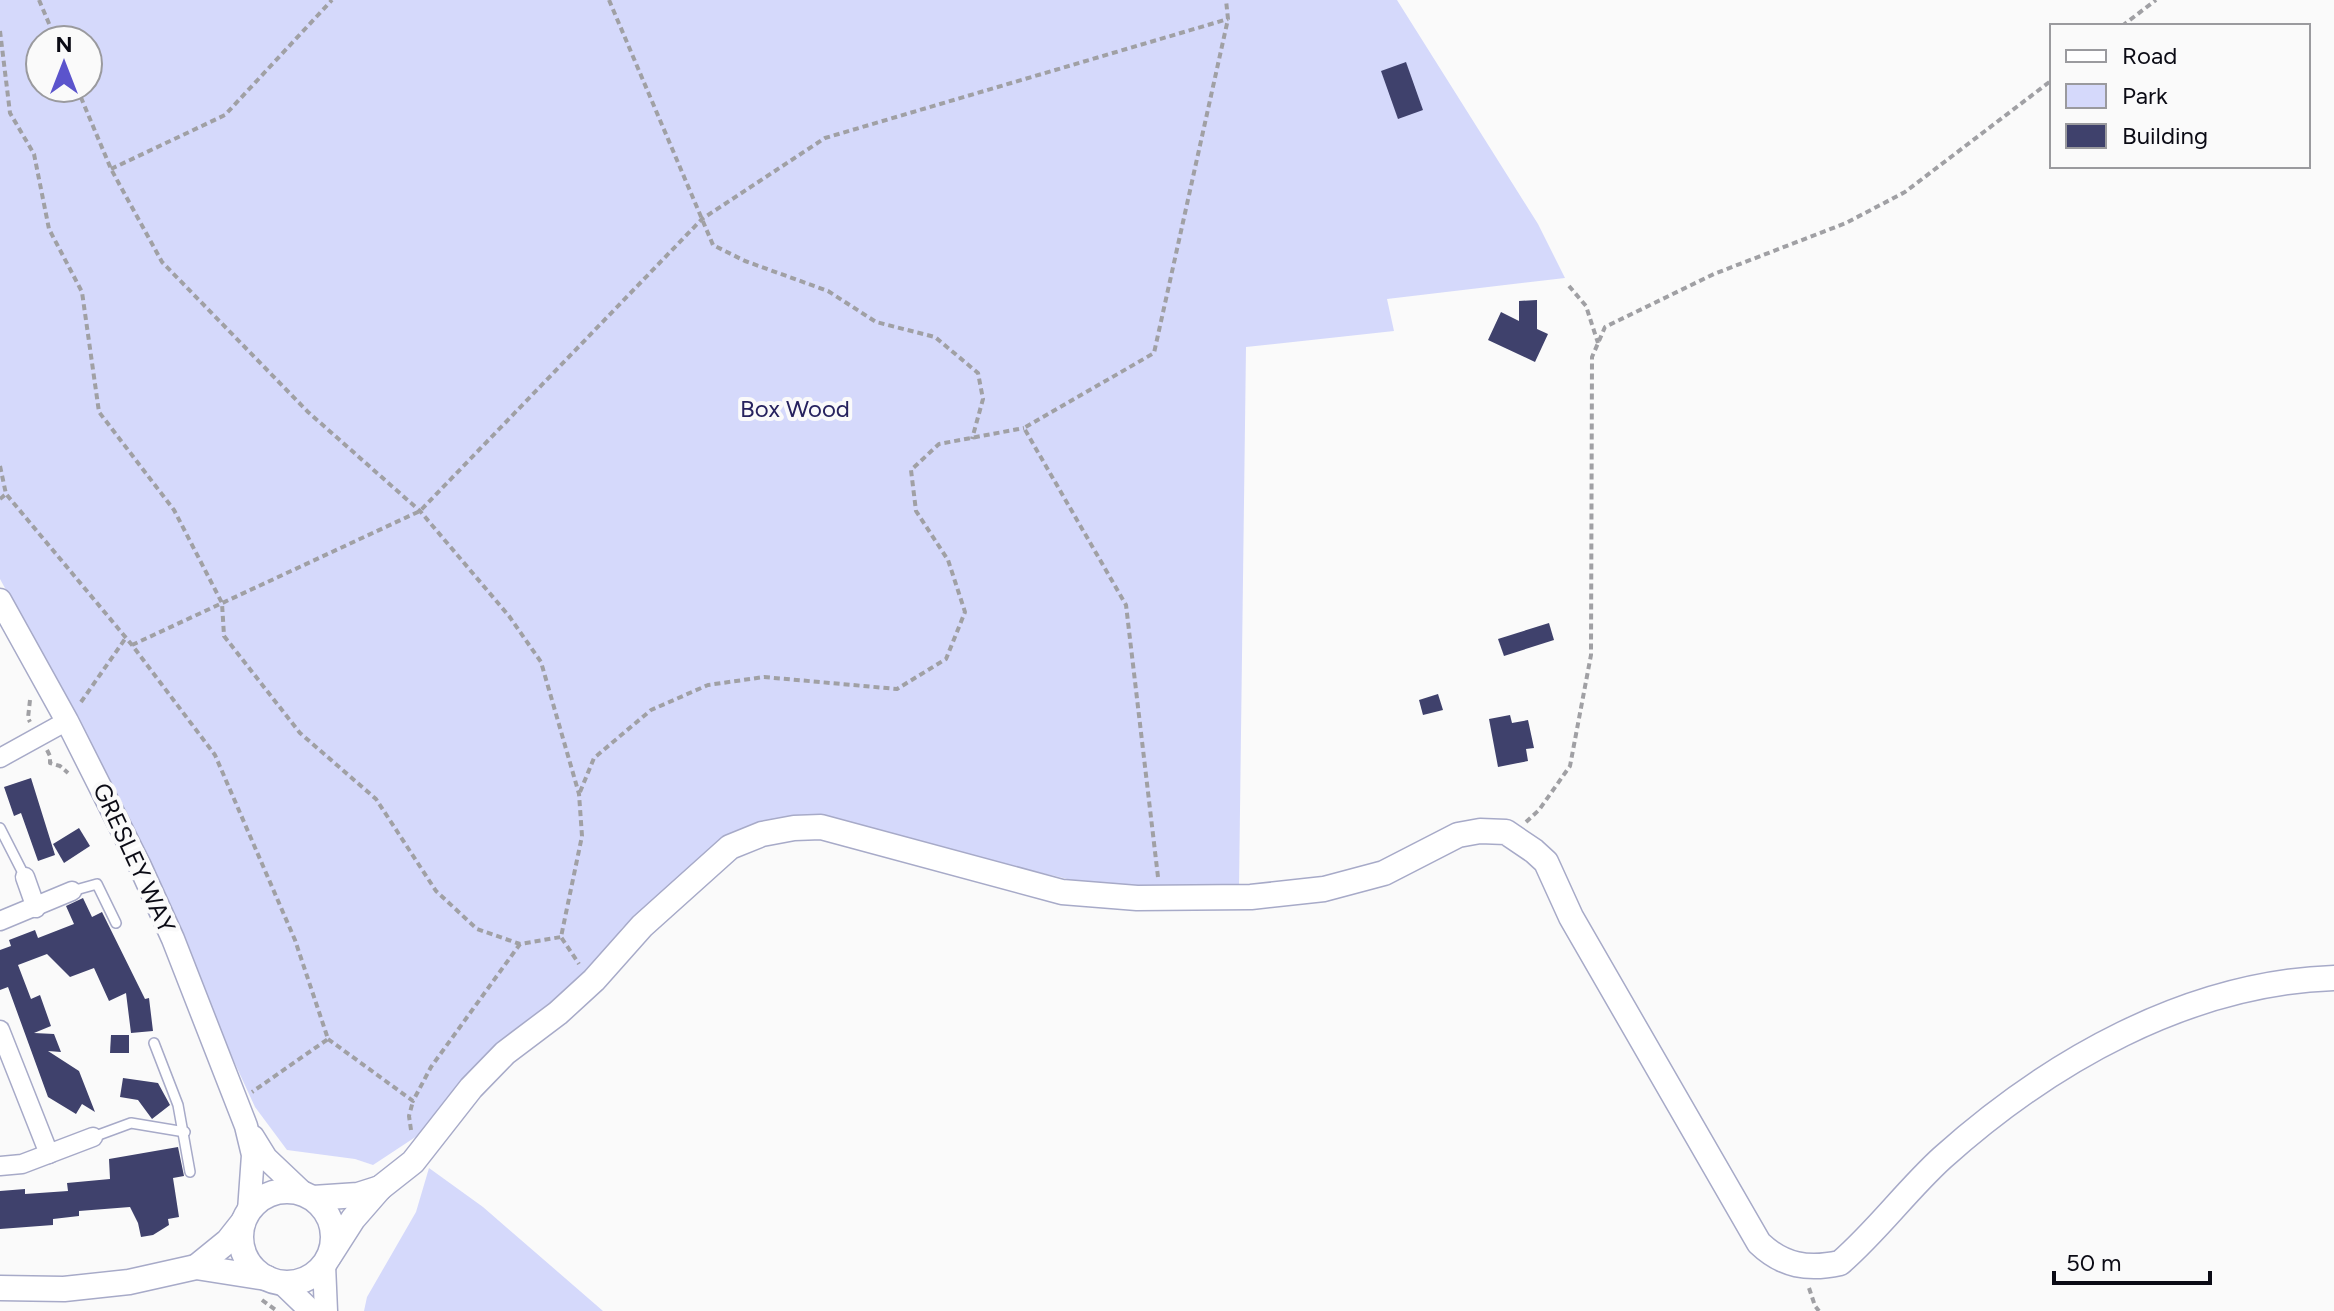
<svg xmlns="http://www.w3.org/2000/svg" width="2334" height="1311" font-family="Figtree,sans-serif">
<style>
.green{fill:#d5d9fb;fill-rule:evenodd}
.building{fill:#3f416c}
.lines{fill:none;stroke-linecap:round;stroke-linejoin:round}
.service-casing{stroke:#a7aac8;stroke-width:12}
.minor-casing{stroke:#a7aac8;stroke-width:21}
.tertiary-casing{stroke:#a7aac8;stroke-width:25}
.secondary-casing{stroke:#a7aac8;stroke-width:27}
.path{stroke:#a0a0a4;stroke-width:4;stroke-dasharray:6 4;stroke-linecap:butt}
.service{stroke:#fff;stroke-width:9}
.minor{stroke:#fff;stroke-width:18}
.tertiary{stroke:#fff;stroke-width:22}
.secondary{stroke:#fff;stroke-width:24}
.labels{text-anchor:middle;stroke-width:8;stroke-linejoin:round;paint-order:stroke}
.park-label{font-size:24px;fill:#26225e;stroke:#fafafa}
.street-label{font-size:24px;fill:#0b0b15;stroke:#fafafa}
</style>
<rect width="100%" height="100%" fill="#fafafa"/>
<!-- green -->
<g class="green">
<path d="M0,0h1397l141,224 27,54 -178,21 7,32 -148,16 -7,541 -49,2 -110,-8 -148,-35 -110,-31 -115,41 -85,71 -29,46 -102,75 -74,87 -44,29 -18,-6 -68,-9 -32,-43 -179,-389 -76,-139zM40,40h48v48h-48z"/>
<path d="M429,1168l54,39 120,104h-239l3,-14 49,-85z"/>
</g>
<!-- building -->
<g class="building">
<path d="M1406,62l17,48 -25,9 -17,-48z"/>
<path d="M1537,300v29l11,5 -13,28 -47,-22 13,-28 18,9v-20z"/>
<path d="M1549,623l5,17 -50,16 -6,-17z"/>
<path d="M1438,694l5,16 -20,5 -4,-15z"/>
<path d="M1510,715l2,8 16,-3 6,28 -8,1 2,12 -30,6 -9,-48z"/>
<path d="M31,778l24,77 -17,6 -17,-48 -7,3 -10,-29z"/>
<path d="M79,828l11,18 -26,17 -11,-19z"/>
<path d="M83,898l9,19 10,-5 43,87 4,-1 4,33 -22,2 -5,-40 -17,8 -15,-33 -24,9 -23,-23 -29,11 13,34 9,-4 11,31 -17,7 20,1 7,18 -13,-1 31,20 16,41 -13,-8 -6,10 -28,-17 -40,-110 -8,3v-40l11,-4 -2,-6 26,-10 3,8 36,-14 -8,-18z"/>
<path d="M111,1035h18v18h-19z"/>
<path d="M123,1078l35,5 12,22 -18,14 -14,-19 -18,-3z"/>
<path d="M178,1147l6,29 -11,2 6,39 -11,2 1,6 -16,10 -12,2 -3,-14 -8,-16 -51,4v5l-26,3v6l-53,4v-38l25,-2v5l43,-3 -1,-8 43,-4 -1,-20z"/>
</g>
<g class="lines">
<!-- service casing -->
<g class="service-casing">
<g id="service">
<path d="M0,828l25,49"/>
<path d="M72,891l25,-7 19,39"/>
<path d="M154,1043l24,62 12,67"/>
<path d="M93,1137l38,-14 54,9"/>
</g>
</g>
<!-- minor casing -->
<g class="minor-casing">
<g id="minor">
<path d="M0,758l67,-37"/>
<path d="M25,877l11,31"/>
<path d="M0,921l72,-30"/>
<path d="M0,1030l49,124"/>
<path d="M0,1166l22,-2 71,-27"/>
</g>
</g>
<!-- tertiary casing -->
<g class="tertiary-casing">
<g id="tertiary">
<path d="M0,600l67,121 72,143 34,75 73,187 7,29 -4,56"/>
<path d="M253,1137l13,21 38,36"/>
<path d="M324,1265l2,46"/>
<path d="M282,1283l29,28"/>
</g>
</g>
<!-- secondary casing -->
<g class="secondary-casing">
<g id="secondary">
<circle cx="287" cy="1237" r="46"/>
<path d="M313,1198l45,-3 22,-7"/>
<path d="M330,1255l23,-36 27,-31 33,-26 58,-74 34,-35 53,-40 36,-33 48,-54 88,-79 32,-13 32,-6 27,-1 241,65 75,6 114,-1 73,-8 60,-16 74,-38 22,-4 26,1 28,19 12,11 25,55 188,326c24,23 49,27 81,20 37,-32 66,-72 102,-105 107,-96 245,-175 392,-180"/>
<path d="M196,1267l32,-26 15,-19"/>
<path d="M0,1288l64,1 65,-7 67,-15 71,11"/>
</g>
</g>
<!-- path -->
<g class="path">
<path d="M39,0l17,40"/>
<path d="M609,0l104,245 32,16 83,30 48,31 59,15 43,36 5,26 -11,40"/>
<path d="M2122,26l34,-26"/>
<path d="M0,31l10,82 24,41 15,75 33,63 17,120 75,98 48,93 2,33 76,97 76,66 60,92 41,38 43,15 41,-7"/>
<path d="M77,88l34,81 51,93 146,150 112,99 89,105 32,46 38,132 3,42 -21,101 18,27"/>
<path d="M111,169l114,-54 107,-115"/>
<path d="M1569,286l17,20 12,37"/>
<path d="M0,466l6,28 126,151 83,110 80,185 33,99 -76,53"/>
<path d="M0,499l6,-5"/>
<path d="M132,645l288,-134 282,-292 123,-81 403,-119"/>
<path d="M30,700l-2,18 2,4"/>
<path d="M81,702l44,-63"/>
<path d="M47,750l3,6v7l10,3 8,7"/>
<path d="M580,792l14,-34 57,-48 57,-25 56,-8 133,12 49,-30 19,-47 -17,-52 -32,-49 -5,-41 28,-26 85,-16"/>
<path d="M1526,822l13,-12 31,-44 21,-111 1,-298 13,-30 109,-53 132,-51 59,-31 147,-112"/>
<path d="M1158,877l-32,-272 -102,-177 130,-75 74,-334 -2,-19"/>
<path d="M328,1039l85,62 18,-34 89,-123"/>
<path d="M411,1130l-2,-14 4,-15"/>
<path d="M1809,1288l6,18 4,5"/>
<path d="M262,1300l15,11"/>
</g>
<!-- service -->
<use href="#service" class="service"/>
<!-- minor -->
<use href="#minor" class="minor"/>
<!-- tertiary -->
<use href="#tertiary" class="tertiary"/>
<!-- secondary -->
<use href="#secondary" class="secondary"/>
</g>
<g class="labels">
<!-- park labels -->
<g class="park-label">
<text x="795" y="417">Box Wood</text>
</g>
<!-- street labels -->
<g class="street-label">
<text transform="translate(134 858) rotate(65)" y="8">GRESLEY WAY</text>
</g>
</g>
<!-- legend -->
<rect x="2050" y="24" width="260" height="144" fill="#fafafa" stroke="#9a9a9e" stroke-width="2"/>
<rect x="2066" y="50" width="40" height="12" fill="#ffffff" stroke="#9a9a9e" stroke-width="2"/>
<text x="2122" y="64" font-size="24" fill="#0b0b15">Road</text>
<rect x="2066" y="84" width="40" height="24" fill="#d5d9fb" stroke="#9a9a9e" stroke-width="2"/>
<text x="2122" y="104" font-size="24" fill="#0b0b15">Park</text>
<rect x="2066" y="124" width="40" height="24" fill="#3f416c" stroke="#9a9a9e" stroke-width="2"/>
<text x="2122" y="144" font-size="24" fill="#0b0b15">Building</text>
<!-- north arrow -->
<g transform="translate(64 64)"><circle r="38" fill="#fafafa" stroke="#9a9a9e" stroke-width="2"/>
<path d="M0-6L14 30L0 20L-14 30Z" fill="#5b54cc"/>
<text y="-12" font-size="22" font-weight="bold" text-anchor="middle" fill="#0b0b15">N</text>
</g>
<!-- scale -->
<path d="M2054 1271v12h156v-12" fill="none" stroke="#0b0b15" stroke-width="4"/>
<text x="2066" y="1271" font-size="24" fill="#0b0b15" stroke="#fafafa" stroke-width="6" paint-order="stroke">50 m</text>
</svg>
